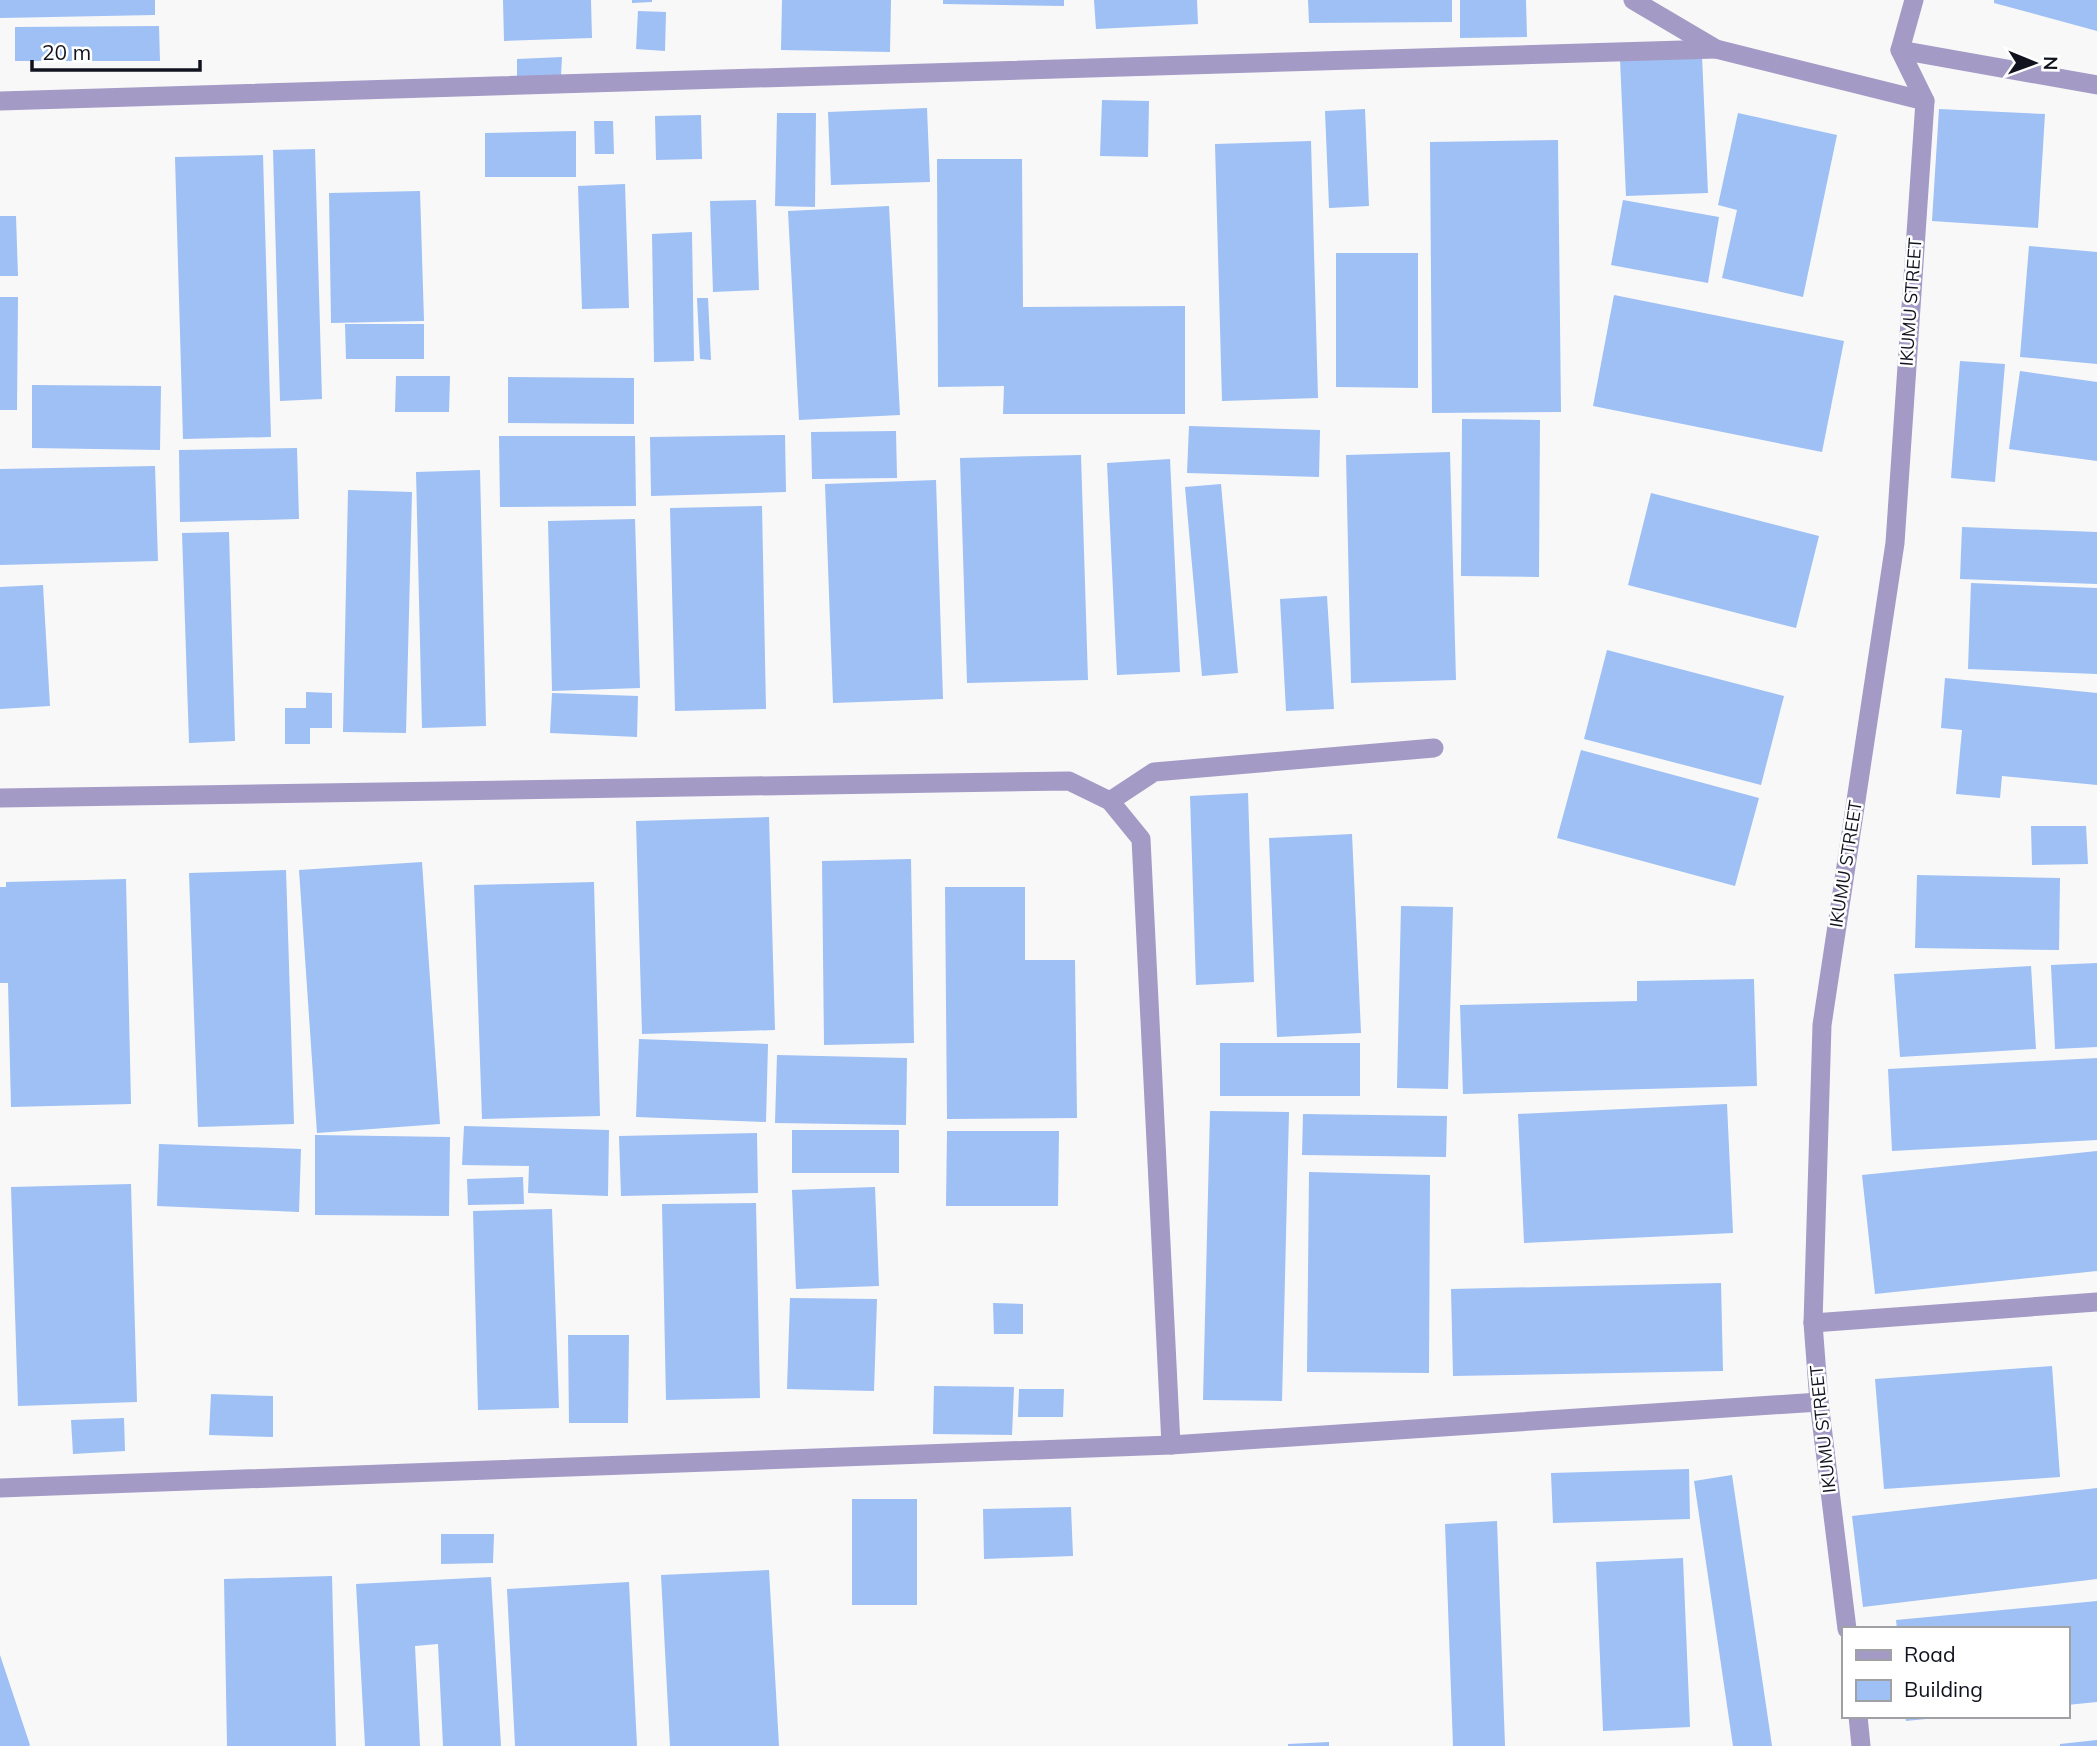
<svg xmlns="http://www.w3.org/2000/svg" width="2097" height="1746" font-family="Mulish,sans-serif">
<style>
.building{fill:#9ec0f4}
.lines{fill:none;stroke-linecap:round;stroke-linejoin:round}
.minor{stroke:#a49ac6;stroke-width:19}
.labels{text-anchor:middle;stroke-width:5;stroke-linejoin:round;paint-order:stroke}
.street-label{font-size:18px;fill:#11131f;stroke:#fff}
</style>
<rect width="100%" height="100%" fill="#f8f8f8"/>
<!-- building -->
<g class="building">
<path d="M0,0h155v15l-155,3z"/>
<path d="M503,0h88l1,38 -88,3z"/>
<path d="M632,0h20v2l-20,1z"/>
<path d="M782,0h109l-1,52 -109,-2z"/>
<path d="M943,0h121v6l-121,-2z"/>
<path d="M1094,0h103l1,24 -102,5z"/>
<path d="M1308,0h144v22l-143,1z"/>
<path d="M1460,0h66l1,37 -67,1z"/>
<path d="M1994,0h103v31l-103,-28z"/>
<path d="M638,11l28,1 -1,39 -29,-2z"/>
<path d="M159,26l1,35h-145v-34z"/>
<path d="M1702,56l6,137 -82,3 -6,-137z"/>
<path d="M562,57l-1,19 -44,1v-18z"/>
<path d="M1102,100l47,1 -1,56 -48,-1z"/>
<path d="M927,108l3,74 -99,3 -3,-73z"/>
<path d="M1365,109l4,97 -40,2 -4,-97z"/>
<path d="M1939,109l106,5 -7,114 -106,-7z"/>
<path d="M777,113h39l-1,94 -40,-1z"/>
<path d="M1738,113l99,22 -34,162 -81,-19 15,-68 -19,-5z"/>
<path d="M701,115l1,44 -46,1 -1,-44z"/>
<path d="M594,121h19l1,33h-19z"/>
<path d="M576,131v46h-91v-44z"/>
<path d="M1558,140l3,272 -129,1 -2,-271z"/>
<path d="M1311,141l7,257 -96,3 -7,-257z"/>
<path d="M315,149l7,250 -42,2 -7,-251z"/>
<path d="M263,155l8,282 -88,2 -8,-282z"/>
<path d="M937,159h85l1,148 162,-1v108h-182l1,-28 -66,1z"/>
<path d="M625,184l4,124 -47,1 -4,-123z"/>
<path d="M420,191l4,130 -93,2 -2,-130z"/>
<path d="M756,200l3,90 -46,2 -3,-91z"/>
<path d="M1623,200l96,17 -11,66 -97,-18z"/>
<path d="M889,206l11,209 -101,5 -11,-209z"/>
<path d="M0,216h16l2,60h-18z"/>
<path d="M692,232l2,129 -40,1 -2,-128z"/>
<path d="M2029,246l68,6v112l-77,-7z"/>
<path d="M1336,253h82v135l-82,-1z"/>
<path d="M1614,295l230,46 -22,111 -229,-46z"/>
<path d="M0,297h18l-1,113h-17z"/>
<path d="M697,298h11l3,62 -11,-1z"/>
<path d="M345,324h79v35h-78z"/>
<path d="M1960,361l45,3 -10,118 -44,-4z"/>
<path d="M2020,371l77,11v79l-88,-12z"/>
<path d="M396,376h54l-1,36h-54z"/>
<path d="M508,377l126,1v46l-126,-1z"/>
<path d="M32,385l129,1 -1,64 -128,-2z"/>
<path d="M1462,419l78,1 -1,157 -78,-1z"/>
<path d="M1189,426l131,4 -1,47 -132,-4z"/>
<path d="M896,431l1,47 -85,1 -1,-47z"/>
<path d="M785,435l1,57 -135,4 -1,-59z"/>
<path d="M499,436h136l1,70 -136,1z"/>
<path d="M297,448l2,71 -119,3 -1,-72z"/>
<path d="M1450,452l6,228 -105,3 -5,-228z"/>
<path d="M1081,455l7,225 -121,3 -7,-225z"/>
<path d="M1170,459l10,213 -63,3 -10,-212z"/>
<path d="M155,466l3,95 -158,4v-96z"/>
<path d="M480,470l6,256 -64,2 -6,-256z"/>
<path d="M936,480l7,219 -110,4 -8,-219z"/>
<path d="M1221,484l17,189 -36,3 -17,-189z"/>
<path d="M348,490l64,2 -6,241 -63,-1z"/>
<path d="M1651,493l168,43 -23,92 -168,-43z"/>
<path d="M762,506l4,203 -91,2 -5,-203z"/>
<path d="M635,519l5,169 -88,3 -4,-170z"/>
<path d="M1962,527l135,5v52l-137,-5z"/>
<path d="M229,532l6,209 -46,2 -7,-210z"/>
<path d="M1971,583l126,5v86l-129,-5z"/>
<path d="M43,585l7,121 -50,3v-122z"/>
<path d="M1327,596l7,113 -48,2 -6,-112z"/>
<path d="M1607,650l177,46 -23,89 -177,-46z"/>
<path d="M1945,678l152,15v92l-95,-9 -2,22 -44,-4 6,-64 -21,-2z"/>
<path d="M306,692l26,1v35h-22v16h-25v-36h21z"/>
<path d="M552,693l86,3 -1,41 -87,-4z"/>
<path d="M1581,750l178,48 -24,88 -178,-48z"/>
<path d="M1248,793l6,189 -58,3 -6,-189z"/>
<path d="M769,817l6,213 -133,4 -6,-213z"/>
<path d="M2031,826h55l2,38 -56,1z"/>
<path d="M1352,834l9,199 -84,4 -8,-199z"/>
<path d="M911,859l3,184 -90,2 -2,-184z"/>
<path d="M422,862l18,262 -123,9 -18,-263z"/>
<path d="M286,870l8,254 -96,3 -9,-254z"/>
<path d="M1917,875l143,3 -1,72 -144,-2z"/>
<path d="M126,879l5,225 -120,3 -3,-124h-8v-96h6v-5z"/>
<path d="M594,882l6,234 -118,3 -8,-234z"/>
<path d="M945,887h80v73h50l2,158 -130,1z"/>
<path d="M1401,906l52,1 -5,182 -51,-1z"/>
<path d="M2097,963v84l-42,2 -4,-84z"/>
<path d="M2031,966l5,83 -136,8 -6,-83z"/>
<path d="M1754,979l3,107 -294,8 -3,-89 177,-4v-20z"/>
<path d="M639,1039l129,5 -2,78 -130,-5z"/>
<rect x="1220" y="1043" width="140" height="53"/>
<path d="M777,1055l130,3 -1,67 -131,-2z"/>
<path d="M2097,1058v82l-205,11 -4,-82z"/>
<path d="M1727,1104l6,129 -209,10 -6,-129z"/>
<path d="M1210,1111l79,1 -7,289 -79,-1z"/>
<path d="M1303,1114l144,2 -1,41 -144,-2z"/>
<path d="M464,1126l145,4 -1,66 -80,-3 1,-27 -67,-1z"/>
<rect x="792" y="1130" width="107" height="43"/>
<path d="M947,1131h112l-1,75h-112z"/>
<path d="M757,1133l1,60 -137,3 -2,-60z"/>
<path d="M315,1135l135,2 -1,79 -134,-1z"/>
<path d="M159,1144l142,5 -2,63 -142,-6z"/>
<path d="M2097,1151v120l-222,23 -13,-119z"/>
<path d="M1309,1172l121,3 -1,198 -122,-1z"/>
<path d="M523,1177l1,27 -56,1 -1,-26z"/>
<path d="M131,1184l6,218 -119,4 -7,-219z"/>
<path d="M875,1187l4,99 -83,3 -4,-99z"/>
<path d="M756,1203l4,195 -94,2 -4,-196z"/>
<path d="M552,1209l7,199 -81,2 -5,-199z"/>
<path d="M1721,1283l2,88 -270,5 -2,-87z"/>
<path d="M790,1298l87,1 -3,92 -87,-2z"/>
<path d="M993,1303l30,1v30h-29z"/>
<path d="M568,1335h61l-1,88h-59z"/>
<path d="M2052,1366l8,111 -176,12 -9,-110z"/>
<path d="M934,1386l80,1 -2,48 -79,-1z"/>
<path d="M1019,1389h45l-1,28h-45z"/>
<path d="M211,1394l62,2v41l-64,-2z"/>
<path d="M124,1418l1,33 -52,3 -2,-34z"/>
<path d="M1689,1469l1,50 -137,4 -2,-50z"/>
<path d="M1732,1475l40,271h-39l-39,-265z"/>
<path d="M2097,1488v91l-234,28 -11,-91z"/>
<rect x="852" y="1499" width="65" height="106"/>
<path d="M1071,1507l2,49 -89,3 -1,-50z"/>
<path d="M1497,1521l8,225h-52l-8,-222z"/>
<path d="M441,1534h53l-1,29 -52,1z"/>
<path d="M1683,1558l7,169 -87,4 -7,-169z"/>
<path d="M769,1570l10,176h-109l-9,-171z"/>
<path d="M332,1576l4,170h-109l-3,-167z"/>
<path d="M491,1577l10,169h-58l-5,-102 -23,2 5,100h-55l-9,-162z"/>
<path d="M629,1582l8,164h-122l-8,-157z"/>
<path d="M2097,1601v101l-30,3v-76h-170l-1,-9z"/>
<path d="M0,1655l30,90 -1,1h-29z"/>
<path d="M1905,1716h31v2l-30,3z"/>
<path d="M2097,1740v6h-37v-2z"/>
<path d="M1329,1742v4h-41v-2z"/>
</g>
<g class="lines">
<!-- minor -->
<g class="minor">
<path d="M1633,0l83,49 209,52"/>
<path d="M1900,50l197,35"/>
<path d="M0,101l1716,-52"/>
<path d="M0,798l1069,-17 41,20 31,38 30,606"/>
<path d="M1110,801l44,-29 280,-24"/>
<path d="M1813,1323l284,-21"/>
<path d="M0,1488l1171,-43 648,-43"/>
<path d="M1847,1629l-28,-227 -6,-79 9,-298 73,-482 30,-442 -25,-51 14,-50"/>
<path d="M1858,1716l3,30"/>
</g>
</g>
<g class="labels">
<!-- street labels -->
<g class="street-label">
<text transform="translate(1911 302) rotate(-86)" y="6">IKUMU STREET</text>
<text transform="translate(1846 864) rotate(-81)" y="6">IKUMU STREET</text>
<text transform="translate(1823 1429) rotate(-96)" y="6">IKUMU STREET</text>
</g>
</g>
<!-- legend -->
<rect x="1842" y="1627" width="228" height="91" fill="#ffffff" stroke="#a0a1a5" stroke-width="2"/>
<rect x="1856" y="1650" width="35" height="10" fill="#a49ac6" stroke="#a0a1a5" stroke-width="2"/>
<text x="1904" y="1662" font-size="21" fill="#11131f">Road</text>
<rect x="1856" y="1680" width="35" height="21" fill="#9ec0f4" stroke="#a0a1a5" stroke-width="2"/>
<text x="1904" y="1697" font-size="21" fill="#11131f">Building</text>
<!-- north arrow -->
<g transform="translate(2034 63) rotate(91)" stroke="#ffffff" stroke-width="5" paint-order="stroke">
<path d="M0-5L12 26L0 18L-12 26Z" fill="#11131f"/>
<text y="-10" font-size="19" font-weight="bold" text-anchor="middle" fill="#11131f">N</text>
</g>
<!-- scale -->
<path d="M32 60v10h168v-10" fill="none" stroke="#11131f" stroke-width="3.5"/>
<text x="42" y="60" font-size="21" fill="#11131f" stroke="#ffffff" stroke-width="5" paint-order="stroke">20 m</text>
</svg>
